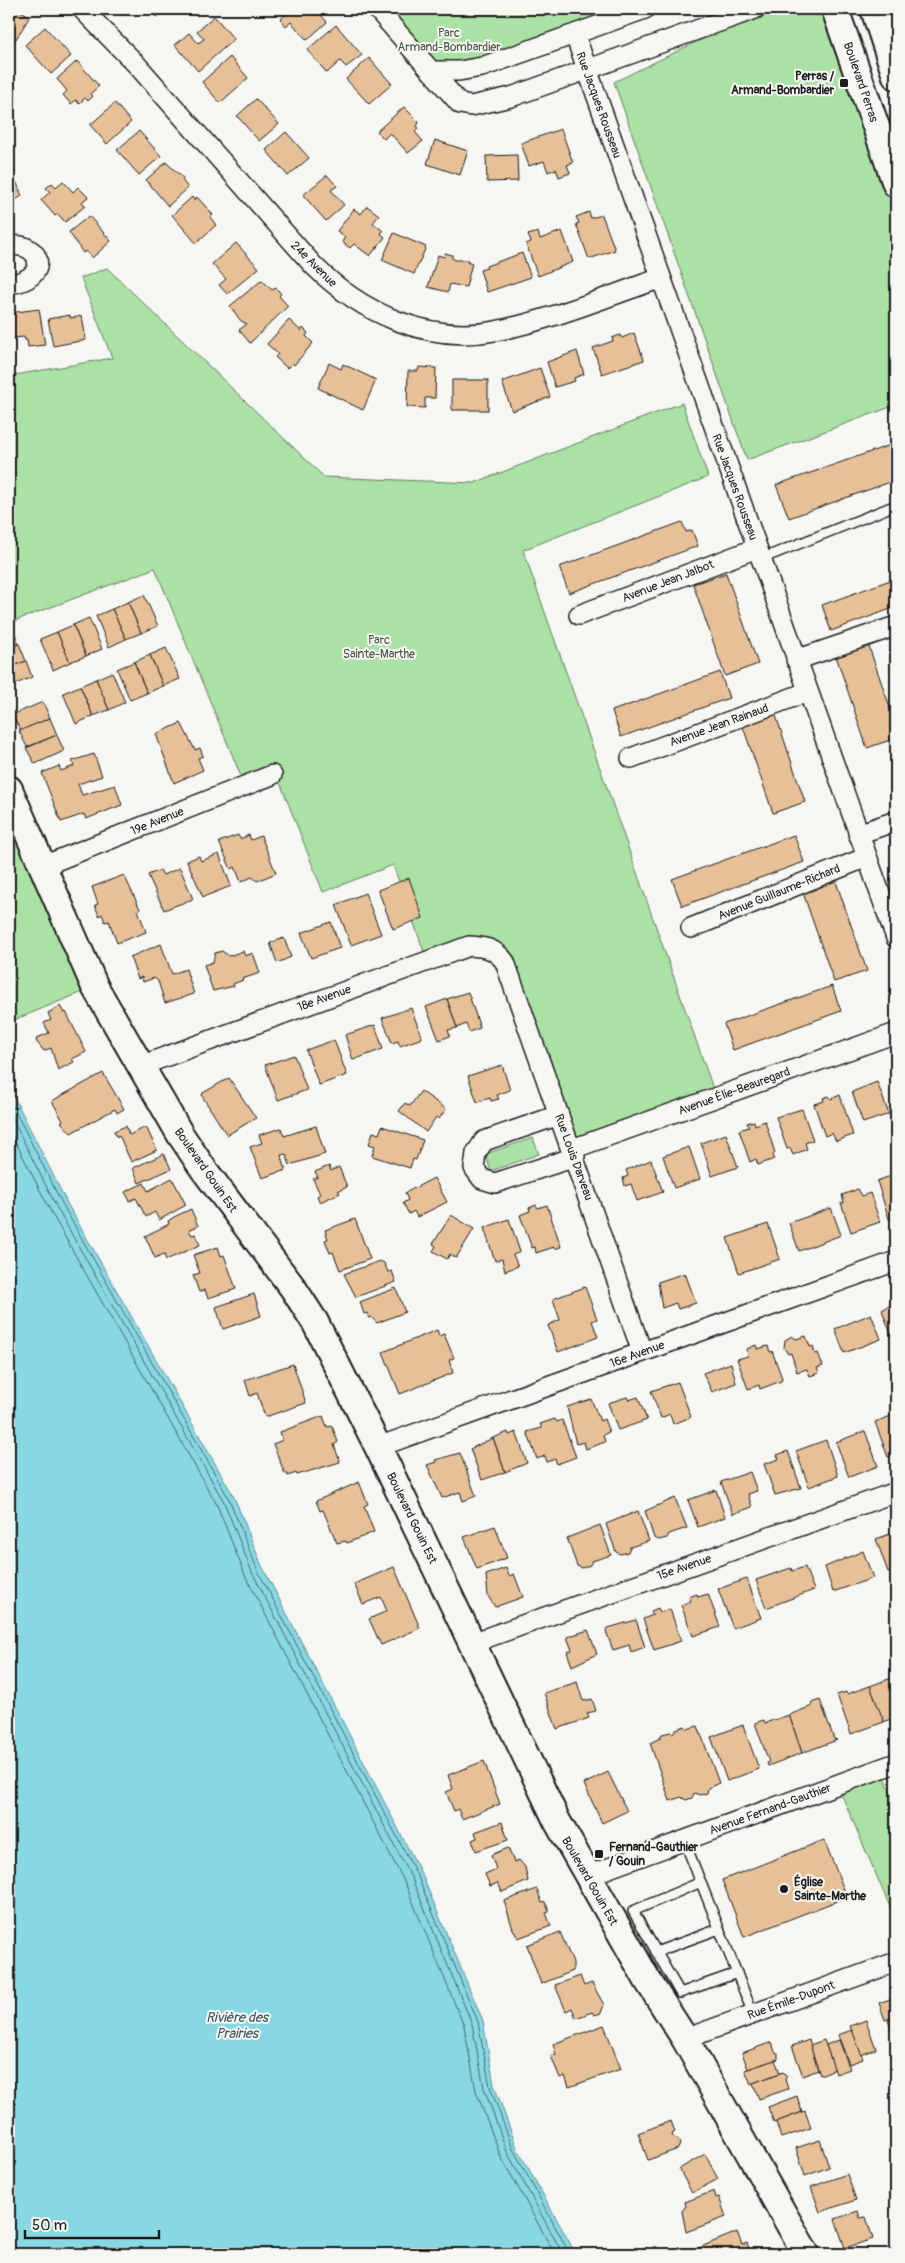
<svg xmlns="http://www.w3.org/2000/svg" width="905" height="2263" font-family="Pangolin,sans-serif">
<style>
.green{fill:#aae1a4;stroke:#637e60}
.water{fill:#88d8e4;stroke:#5d8d94}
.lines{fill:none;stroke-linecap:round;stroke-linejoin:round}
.shore{stroke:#47676c;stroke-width:1}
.building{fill:#e7c097;stroke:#1c1c1c}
.lane-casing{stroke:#1c1c1c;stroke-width:12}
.street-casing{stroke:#1c1c1c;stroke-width:22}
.secondary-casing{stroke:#1c1c1c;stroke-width:30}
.lane{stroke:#f6f6f2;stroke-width:9}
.street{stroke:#f6f6f2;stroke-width:19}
.secondary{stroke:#f6f6f2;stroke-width:26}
.poi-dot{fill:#1c1c1c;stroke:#f6f6f2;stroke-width:2}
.labels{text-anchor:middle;stroke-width:4;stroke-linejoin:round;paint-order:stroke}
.park-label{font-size:12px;fill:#475745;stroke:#f6f6f2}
.poi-label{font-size:12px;font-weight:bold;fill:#1c1c1c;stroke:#f6f6f2;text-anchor:start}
.street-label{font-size:12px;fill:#1c1c1c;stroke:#f6f6f2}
.water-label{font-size:14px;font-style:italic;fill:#3c5458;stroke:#f6f6f2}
</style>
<rect width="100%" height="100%" fill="#f6f6f2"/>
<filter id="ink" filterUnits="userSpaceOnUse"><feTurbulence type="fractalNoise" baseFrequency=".02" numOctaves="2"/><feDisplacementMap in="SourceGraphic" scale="10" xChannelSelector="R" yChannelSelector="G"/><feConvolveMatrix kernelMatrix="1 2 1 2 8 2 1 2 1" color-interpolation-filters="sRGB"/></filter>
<g filter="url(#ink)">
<!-- green -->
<g class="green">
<path d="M377,9h268l-199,63z"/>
<path d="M764,9h71l61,175v221l-149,55 -133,-378z"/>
<path d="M107,268l217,209 150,6 208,-80 26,74 -185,73 193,547 -144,52 -83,-201 -62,12 -34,-95 -70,27 -42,-107 -9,-10 -29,6 -88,-213 -146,55v-247l103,-18 -31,-80z"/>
<path d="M9,791l86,196 -86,35z"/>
<path d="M533,1138l6,16 -48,17 -6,-17z"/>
<path d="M882,1768l14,41v112l-59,-137z"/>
</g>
<!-- water -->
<path class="water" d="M9,1087l59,118 166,292 28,69 160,309 61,146 11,64 23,63 59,106h-567z"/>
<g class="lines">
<!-- shore -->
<g class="shore">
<path d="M9,1099l55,108 165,292 28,70 161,308 60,145 12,65 23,62 57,105"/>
<path d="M9,1112l49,98 166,292 28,70 160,307 60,145 12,64 23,64 56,102"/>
<path d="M9,1129l43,85 165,291 28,70 160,308 59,143 12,65 24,64 55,99"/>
</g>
</g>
<!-- building -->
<g class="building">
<path d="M9,9h8l13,7 -14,23 -7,-4z"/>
<path d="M149,9h17l-10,8z"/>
<path d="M291,9h25l11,13 -20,18 -16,-18 -5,4 -5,-7z"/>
<path d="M214,16l20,23 -36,32 -23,-26 14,-12 9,10 6,-4 -7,-8z"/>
<path d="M336,25l26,30 -16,12 -6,-6 -13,12 -20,-23z"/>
<path d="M45,27l26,29 -20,18 -26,-29z"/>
<path d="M230,57l18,21 -28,25 -18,-21z"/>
<path d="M369,58l23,26 -23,20 -23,-25z"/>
<path d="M77,61l22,25 -9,8 3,2 -5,5 -3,-3 -6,6 -3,-4 -5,4 -8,-9 4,-4 -10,-12z"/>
<path d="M256,99l23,25 -20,17 -22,-25z"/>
<path d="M115,103l16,19 -24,22 -17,-19z"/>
<path d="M404,107l15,15 -2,5 1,2 -3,3 8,9 -15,12 -18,-20 -6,6 -7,-8z"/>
<path d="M561,129l12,34 -6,2 3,8 -11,4 -3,-8 -8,3 -4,-11 -15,5 -8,-23z"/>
<path d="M139,131l22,25 -22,19 -22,-25z"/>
<path d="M286,132l23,26 -21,18 -22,-26z"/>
<path d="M435,140l33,11 -8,24 -33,-11z"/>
<path d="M517,155l1,26 -31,1 -1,-26z"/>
<path d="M166,162l18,17 -2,1 6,8 -20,18 -22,-26z"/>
<path d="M327,175l10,11 -6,4 13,15 -18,16 -23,-26z"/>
<path d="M16,181l6,15 -13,8v-19z"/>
<path d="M63,181l10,11 5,-5 10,10 -6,5 3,4 -20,16 -7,-8 -3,2 -14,-16 9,-8 -4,-4 6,-5 4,4z"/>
<path d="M192,197l2,3 3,-3 16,18 -3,2 6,8 -20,18 -24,-28z"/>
<path d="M367,206l12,9 -6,8 10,8 -2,3 4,3 -15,19 -16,-12 -4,4 -8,-6 3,-5 -8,-6 17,-22 7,5z"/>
<path d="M589,212l2,6 11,-3 13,35 -26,9 -13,-35 3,-1 -3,-6z"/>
<path d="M89,216l22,25 -19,17 -6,-7 -3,2 -14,-21z"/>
<path d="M562,231l11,31 -35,14 -12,-32 5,-2 -3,-7 10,-3 2,7z"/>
<path d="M394,233l32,14 -12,27 -32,-14z"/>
<path d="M236,243l23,25 -32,26 -8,-9 7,-6 -14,-15z"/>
<path d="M445,253l7,2v3l3,2h13v3h4l-6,24 -16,-3 -2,8 -20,-5 10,-32 6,2z"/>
<path d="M522,253l9,24 -44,15 -7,-22 7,-2 -1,-2z"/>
<path d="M262,280l10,10 4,-2 5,6 -2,2 9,10 -38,37 -11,-13 8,-6 -6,-3 -11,-15z"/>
<path d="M39,309l6,36 -17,2 -1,-7h-2l-1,-3 -11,1 -4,-25z"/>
<path d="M70,315v3l12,-2 4,24 -33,6 -5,-27z"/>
<path d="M289,320l12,11 2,-3 5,5 -2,3 7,7 -19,22 -2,-2 -5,5 -12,-11 3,-3 -11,-10z"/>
<path d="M634,333l10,27 -42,14 -9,-26 20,-7 -1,-3 8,-3 2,3z"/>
<path d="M577,351l7,23 -10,4 1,3 -20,6 -8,-25z"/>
<path d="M329,363l12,6 2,-5 33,16 -13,30 -45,-22z"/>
<path d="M419,367l17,1 -1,30h-10v10l-18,-1 1,-36h10z"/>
<path d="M540,368l10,29 -38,14 -10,-29z"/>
<rect x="452" y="380" width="36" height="30"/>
<path d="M896,443v37l-107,38 -13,-33z"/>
<path d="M682,522l4,10 6,-2 6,16 -129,47 -10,-26z"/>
<path d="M726,573l32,91 -33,12 -32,-92z"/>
<path d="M896,578v29l-65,24 -9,-26z"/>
<path d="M144,595l14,31 -17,7 -13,-31z"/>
<path d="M128,602l13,31 -15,6 -14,-30z"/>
<path d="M112,609l14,30 -17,8 -13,-31z"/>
<path d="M89,618l13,31 -16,7 -13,-31z"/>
<path d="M73,625l13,31 -16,6 -13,-30z"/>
<path d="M12,627l7,17 -10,4v-19z"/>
<path d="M57,632l13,30 -17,8 -13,-31z"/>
<path d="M19,644l7,17 -17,7v-20z"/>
<path d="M868,644l28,81v13l-29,10 -31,-92z"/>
<path d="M166,648l14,31 -17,7 -13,-31z"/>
<path d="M150,655l13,31 -16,7 -13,-31z"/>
<path d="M26,661l6,16 -23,10v-19z"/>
<path d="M134,662l13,31 -17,7 -13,-31z"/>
<path d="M112,672l13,30 -16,8 -13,-31z"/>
<path d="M720,672l9,26 -108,39 -9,-26z"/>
<path d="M96,679l13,31 -16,6 -13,-30z"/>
<path d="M80,686l13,30 -17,8 -13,-31z"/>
<path d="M43,702l7,16 -29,13 -9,-16z"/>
<path d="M774,710l31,92 -32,11 -32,-92z"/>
<path d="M50,718l7,17 -30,12 -8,-16z"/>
<path d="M181,723l14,27 5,-2 3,8 -5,2 5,12 -29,13 -18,-49z"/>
<path d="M57,735l7,16 -29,13 -9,-16z"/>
<path d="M94,754l8,22 -24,8 4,11 33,-10 7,20 -36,14 -2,-5 -23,8 -19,-49 17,-7 2,5 13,-5 -2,-5z"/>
<path d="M238,835l2,4 9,-4 2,5 10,-4 15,37 -19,8 -5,-4 -11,5 -6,-15 -4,2 -12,-27z"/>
<path d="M794,835l10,27 -122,44 -10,-27z"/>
<path d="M219,854l12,32 -28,11 -16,-36 12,-5 2,5z"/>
<path d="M180,868l13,31 -29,11 -16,-35 12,-5 3,5z"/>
<path d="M124,875l16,34 -2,1 8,22 -29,11 -8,-22 -4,1 -3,-8 -3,2 -4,-11 3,-1 -6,-17z"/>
<path d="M409,878l14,40 -30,11 -15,-39z"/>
<path d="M835,879l32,92 -33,11 -32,-92z"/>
<path d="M365,893l16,41 -30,11 -15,-40z"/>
<path d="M331,922l9,26 -29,10 -10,-25z"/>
<path d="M284,938l7,19 -14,6 -7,-20z"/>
<path d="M161,944l11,30 14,-5 8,25 -29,9 -7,-22 -4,-3 -11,4 -1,-5 -4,2 -8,-22z"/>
<path d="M222,951l7,5 14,-5 2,5 8,-3 7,20 -18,6 1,1 -10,4 1,2 -21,5 -9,-26 9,-3 2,-9z"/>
<path d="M832,986l9,25 -108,39 -9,-26z"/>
<path d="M468,992l12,36 -11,4 -3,-8 -9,4 -10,-29z"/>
<path d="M447,999l10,29 -9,2 2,6 -11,4 -13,-33z"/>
<path d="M60,1006l4,7 2,-1 20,40 -14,7 2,3 -16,8 -7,-22 -7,3 -8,-10 1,-3 12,-5 -5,-10 7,-3 -3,-7z"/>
<path d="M411,1008l11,30 -22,8 -2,-5 -6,2 -10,-25z"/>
<path d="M375,1025l8,24 -30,11 -8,-25z"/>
<path d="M334,1040l13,35 -28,10 -13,-35z"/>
<path d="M294,1055l13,35 -29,10 -13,-35z"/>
<path d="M502,1065l8,25 -13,5 2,4 -8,2 -1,-3 -13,4 -9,-26z"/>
<path d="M103,1073l21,36 -7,4 -2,-4 -44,24 -10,-11 2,-1 -11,-20z"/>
<path d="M229,1078l27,40 -29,17 -25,-39 1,-3z"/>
<path d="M877,1082l12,32 -26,9 -11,-31z"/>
<path d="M421,1091l25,18 -7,10 -3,-2 -10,15 -27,-21 6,-8 5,3z"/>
<path d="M840,1095l13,40 -17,6 -4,-8 -7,3 -11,-32 10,-3 -1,-3 6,-2 2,3z"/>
<path d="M802,1109l11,31 -8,3 2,6 -14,6 -3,-7 -3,1 -11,-32z"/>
<path d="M754,1121l1,4 10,-4 10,32 -2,2 1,4 -16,6 -2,-6 -6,3 -11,-32 10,-3 -2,-4z"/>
<path d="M126,1126l3,9 17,-8 11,23 -26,12 -12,-27 -2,2 -3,-6z"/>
<path d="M316,1126l9,28 -35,11 -4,-11 -5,1 5,15 -24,8 -12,-31 12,-4 -3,-8 22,-7 3,8z"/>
<path d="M382,1126l41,14 -7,20 -3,-1 -3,9 -38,-12 3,-10 -6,-2 4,-12 6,2z"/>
<path d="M726,1134l12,33 -26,9 -11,-33z"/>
<path d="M689,1147l11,32 -26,9 -11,-32z"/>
<path d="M164,1154l7,15 -32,14 -6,-15z"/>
<path d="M651,1160l12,32 -26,9 -6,-17 -6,2 -2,-8 5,-2 -2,-6z"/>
<path d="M329,1166l2,5 8,-4 8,20 -9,4 2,2 -20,9 -3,-6 3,-2 -7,-15 5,-2 -3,-5z"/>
<path d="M896,1174v43l-7,2 -12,-38z"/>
<path d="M172,1178l14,27 -27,15 -4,-8 -9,5 -10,-19 -6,3 -5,-9 19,-9 4,8z"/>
<path d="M434,1178l13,24 -30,15 -3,-6 -5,3 -6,-11 5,-3 -3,-7z"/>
<path d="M858,1189l4,7 8,-3 10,29 -29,10 -10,-29h3l-2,-8z"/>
<path d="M536,1205l2,3 9,-3 14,42 -7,2v-2l-18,6 -1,-6 -3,1 -12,-33 10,-4 -1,-3z"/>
<path d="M831,1208l10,27 -42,16 -10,-28z"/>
<path d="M191,1209l7,17 -9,4 3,5 3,-1 5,11 -34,15 -2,-6 -9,4 -10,-22 24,-12 -1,-3 6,-4z"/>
<path d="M451,1215l23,14 -18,29 -6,-4 -3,5 -14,-8 3,-5 -3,-2z"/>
<path d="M355,1219l15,40 -30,11 -7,-18 -3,1 -5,-13 3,-1 -3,-9z"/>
<path d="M509,1219l11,33 -7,3 5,11 -13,5 -3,-12 -7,2 -11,-33z"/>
<path d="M768,1224l12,35 -41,14 -12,-35z"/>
<path d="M218,1247l3,9 3,-1 12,34 -28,9 -3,-8 -6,2 -6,-17 7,-2 -7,-18z"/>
<path d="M380,1261l4,2 4,9 4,-1 4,11 -40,15 -12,-23z"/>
<path d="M685,1273l11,30 -18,6 -2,-6 -14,5 -4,-26z"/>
<path d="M585,1287l12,32 -5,2 6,16 -40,15 -10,-27 12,-5 -7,-21z"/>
<path d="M396,1288l9,24 -28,11 -6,-6 -2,1 -1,-5 -4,1 -4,-12z"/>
<path d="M254,1294l7,22 -38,13 -7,-22z"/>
<path d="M896,1302v42l-1,1 -13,-35z"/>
<path d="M871,1314l10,25 -37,14 -9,-24z"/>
<path d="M437,1330l2,6 5,-2 10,24 -5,2 4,13 -53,21 -17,-42z"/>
<path d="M792,1336l4,3 10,-3 4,11 3,-1 2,8 3,-1 5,13 -6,2 2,5 -9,3 -3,-7 -10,3 -6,-19 -3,1 -4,-6 1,-8z"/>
<path d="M756,1345l1,4 11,-3 2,6 2,-1 10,27 -1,3 -21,8 -1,-4 -11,4 -11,-30 11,-3 -1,-7z"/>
<path d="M731,1363l5,20 -24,9 -9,-19z"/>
<path d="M293,1364l13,39 -41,14 -8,-24 -7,3 -5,-16z"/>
<path d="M678,1382l13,35 -18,7 -3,-10 -9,4 -10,-27z"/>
<path d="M627,1397l2,3 9,-3 9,23 -29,10 -10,-27z"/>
<path d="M591,1399l9,22 4,-2 5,13 -6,3 2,7 -19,7 -2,-7 -8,2 -9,-37z"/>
<path d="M896,1414v40l-8,3 -13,-35z"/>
<path d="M323,1416l4,11 5,-1 6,16 -4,3 6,17 -43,13 -1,-2 -8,3 -1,-3 -2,1 -12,-30 10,-4 -3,-8z"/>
<path d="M555,1419l2,3 5,-2 14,37 -19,7 -2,-5 -8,3 -2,-6 -8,3 -10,-27 15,-4 -2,-4z"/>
<path d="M865,1431l13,35 -29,11 -13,-35z"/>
<path d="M508,1432l1,3 7,-3 11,31 -22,9 -12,-34z"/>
<path d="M493,1438l12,34 -23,8 -12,-31z"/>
<path d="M826,1440l12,36 -29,11 -13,-36z"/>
<path d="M788,1451l13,37 -26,7 -11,-31 15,-5 -2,-4z"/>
<path d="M460,1453l16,43 -13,5 -3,-9 -18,6 -15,-33 9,-3 -1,-2z"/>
<path d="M750,1472l7,19 -9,3 4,13 -19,7 -12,-32z"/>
<path d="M359,1482l9,22 -4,2 10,26 -27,11 -1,-2 -9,2 -14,-33 -3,1 -4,-10z"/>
<path d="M716,1490l9,27 -27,10 -10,-27z"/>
<path d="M675,1498l12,30 -18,6 -2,4 -8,2 -5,-2 -9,-27z"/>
<path d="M638,1511l11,30 -19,6 -2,5 -8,2 -4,-2 -10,-28z"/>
<path d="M600,1525l11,30 -19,6 -2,4 -8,3 -5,-2 -10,-28z"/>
<path d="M495,1526l12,32 -30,11 -13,-32z"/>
<path d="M896,1532v41l-1,-3 -7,2 -12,-33z"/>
<path d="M863,1551l10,27 -40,14 -8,-25z"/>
<path d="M394,1567l26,61 -39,17 -12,-26 18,-8 -6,-14 -18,7 -9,-20z"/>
<path d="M805,1567l9,23 -48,18 -10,-28 35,-12 1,3z"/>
<path d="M506,1568l3,8 5,-2 9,23 -28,10 -7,-11 -2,-21z"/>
<path d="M747,1579l14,39 -28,10 -15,-39z"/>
<path d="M697,1594l1,3 10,-3 12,33 -27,9 -12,-31 10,-4 -2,-4z"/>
<path d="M658,1608l2,4 10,-3 11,32 -27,9 -11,-31 10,-4 -2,-4z"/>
<path d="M636,1620l9,27 -14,5 -2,-7 -16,5 -7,-19 2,-3z"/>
<path d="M588,1630l9,24 -25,12 -5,-14 5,-2 -5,-13z"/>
<path d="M896,1673v44l-13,5 -13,-36 24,-9 -1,-3z"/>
<path d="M577,1682l6,19 9,-2 4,12 -9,2 2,5 -32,11 -13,-36z"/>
<path d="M870,1686l14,36 -33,12 -14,-39 9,-3 1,2z"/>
<path d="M820,1700l14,39 3,1 -35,13 -13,-38 23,-9 -1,-3z"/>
<path d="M789,1715l13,38 -34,13 -1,-3 2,-1 -14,-39 9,-3 1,3z"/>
<path d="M743,1725l16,44 -32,12 -16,-44z"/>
<path d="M685,1726l2,3 11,-3 21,57 -11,5 -1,5 -7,2 -6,-2 -2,5 -6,2 -5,-3 -11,4 -20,-58 10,-5 2,-4 9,-2 2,1 3,-4z"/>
<path d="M484,1761l16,43 -38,15 -4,-10 -4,2 -8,-19 7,-3 -5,-14z"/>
<path d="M608,1772l19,39 -25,12 -18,-39z"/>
<path d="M502,1822l6,18 -32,11 -4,-11 5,-2 -2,-6z"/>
<path d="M824,1840l23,57 -103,40 -22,-57z"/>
<path d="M508,1848l6,14 5,-2 6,7 3,14 -26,11 -4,-9 -8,3 -5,-12 11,-5 -5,-14z"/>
<path d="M537,1889l5,14 3,-1 2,4 2,6 -3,1 5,13 -33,12 -5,-9 -9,-28z"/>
<path d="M560,1932l13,31v8l-32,13 -14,-39z"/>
<path d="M580,1976l4,10 8,-3 12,22 -3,8 -7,2 -2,-3 -16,6 -4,-10 -6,3 -11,-26z"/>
<path d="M896,1997v19l-11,4 -6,-17z"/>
<path d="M896,2016v15l-4,1 -4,-12z"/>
<path d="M866,2020l10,29 -15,6 -11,-29z"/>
<path d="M604,2025l17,44 -52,18 -4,-11 -5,2 -9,-22 5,-1 -3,-11z"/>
<path d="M852,2030l11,29 -14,5 -11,-29z"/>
<path d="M809,2040l9,30 -15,6 -11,-30z"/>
<path d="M824,2040l11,29 -15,6 -10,-30z"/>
<path d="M839,2040l11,29 -14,5 -10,-29z"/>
<path d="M772,2042l3,10 3,1v6l-30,10 -6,-16z"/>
<path d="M775,2060l5,13 -29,11 -6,-14z"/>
<path d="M783,2072l4,4 -2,3 3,10 -29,10 -6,-16z"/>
<path d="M797,2096l5,16 -28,11 -6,-16z"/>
<path d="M805,2111l6,17 -30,10 -5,-16z"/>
<path d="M671,2121l4,11 -3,2 1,3 5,3 2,4 -2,5 -30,11 -10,-27z"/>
<path d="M820,2140l9,27 -24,9 -9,-28z"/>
<path d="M705,2154l13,25 -26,14 -13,-24z"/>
<path d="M847,2174l9,26 -36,12 -9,-25z"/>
<path d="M714,2191l2,7 3,-1 7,20 -40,15 -4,-21 4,-5 -1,-4z"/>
<path d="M858,2211l2,7 6,-1 7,22 -28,9 -10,-29z"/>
<path d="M737,2232l5,13 5,-2 4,11h-67z"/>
</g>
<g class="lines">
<!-- lane casing -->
<g class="lane-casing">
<g id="lane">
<path d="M761,559l135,-54"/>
<path d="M684,1840l69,174"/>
<path d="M701,1882l-68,29 47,82 57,-20"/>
<path d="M656,1952l63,-23"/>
</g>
</g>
<!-- street casing -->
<g class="street-casing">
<g id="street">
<path d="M82,9l55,56 176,200c47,47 114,79 182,66 53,-10 114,-35 166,-53"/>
<path d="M377,9l83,95 11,2 40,-9 244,-88"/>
<path d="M575,35l321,903"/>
<path d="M433,71h26l23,-4 163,-58"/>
<path d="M9,246c34,-5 42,34 0,38"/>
<path d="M579,615l178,-67"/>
<path d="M796,660l100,-34"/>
<path d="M631,758l176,-66"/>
<path d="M858,834l38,-13"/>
<path d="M43,866l229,-91"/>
<path d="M691,928l176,-71"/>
<path d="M140,1066l329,-120c16,1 26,2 36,16l137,390"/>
<path d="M559,1115l-75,26 -8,12 -2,15 8,11 13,4 80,-26"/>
<path d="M572,1149l324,-116"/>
<path d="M378,1447l518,-186"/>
<path d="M472,1643l424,-151"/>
<path d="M587,1876l309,-113"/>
<path d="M685,2039l211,-77"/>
</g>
</g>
<!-- secondary casing -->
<g class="secondary-casing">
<g id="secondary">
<path d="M835,9l61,175"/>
<path d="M874,9l22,67"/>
<path d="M9,789l86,198 85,147 22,33 91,121 22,34 63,125 179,374 91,160 37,58 121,215"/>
</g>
</g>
<!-- lane -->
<use href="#lane" class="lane"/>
<!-- street -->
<use href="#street" class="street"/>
<!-- secondary -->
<use href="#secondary" class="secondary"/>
</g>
</g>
<!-- markers -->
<g class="poi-dot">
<rect x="839" y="78" width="10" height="10" rx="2.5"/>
<rect x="594" y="1849" width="10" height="10" rx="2.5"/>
<circle cx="784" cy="1889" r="5"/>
</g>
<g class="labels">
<!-- park labels -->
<g class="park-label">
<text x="449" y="37">Parc<tspan x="449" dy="14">Armand-Bombardier</tspan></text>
<text x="379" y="644">Parc<tspan x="379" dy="14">Sainte-Marthe</tspan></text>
</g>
<!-- poi labels -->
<g class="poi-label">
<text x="834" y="80" text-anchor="end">Perras /<tspan x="834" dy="14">Armand-Bombardier</tspan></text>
<text x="609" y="1851">Fernand-Gauthier<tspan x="609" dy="14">/ Gouin</tspan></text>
<text x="794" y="1886">Église<tspan x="794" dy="14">Sainte-Marthe</tspan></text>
</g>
<!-- street labels -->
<g class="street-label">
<text transform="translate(861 82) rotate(71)" y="4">Boulevard Perras</text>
<text transform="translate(599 105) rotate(70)" y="4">Rue Jacques Rousseau</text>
<text transform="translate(314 264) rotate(45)" y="4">24e Avenue</text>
<text transform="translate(735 487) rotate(70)" y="4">Rue Jacques Rousseau</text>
<text transform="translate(668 581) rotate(-21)" y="4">Avenue Jean Jalbot</text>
<text transform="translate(719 725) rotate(-20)" y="4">Avenue Jean Rainaud</text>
<text transform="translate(157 821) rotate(-22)" y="4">19e Avenue</text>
<text transform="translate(779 892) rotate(-22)" y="4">Avenue Guillaume-Richard</text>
<text transform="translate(324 998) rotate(-20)" y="4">18e Avenue</text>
<text transform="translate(734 1091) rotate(-20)" y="4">Avenue Élie-Beauregard</text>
<text transform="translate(574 1157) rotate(70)" y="4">Rue Louis Darveau</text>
<text transform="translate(206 1170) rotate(55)" y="4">Boulevard Gouin Est</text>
<text transform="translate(637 1354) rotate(-20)" y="4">16e Avenue</text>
<text transform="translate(412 1518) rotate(64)" y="4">Boulevard Gouin Est</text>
<text transform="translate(684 1567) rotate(-19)" y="4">15e Avenue</text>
<text transform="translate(770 1809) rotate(-20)" y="4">Avenue Fernand-Gauthier</text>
<text transform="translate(590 1881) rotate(60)" y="4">Boulevard Gouin Est</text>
<text transform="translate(791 2000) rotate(-20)" y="4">Rue Émile-Dupont</text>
</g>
<!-- water labels -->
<g class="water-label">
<text x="237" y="2022">Rivière des<tspan x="237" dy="16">Prairies</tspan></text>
</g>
</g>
<!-- margin -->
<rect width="905" height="2263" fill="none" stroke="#f6f6f2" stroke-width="30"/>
<rect x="15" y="15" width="875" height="2233" fill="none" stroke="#1c1c1c" stroke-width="2" filter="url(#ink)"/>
<!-- scale -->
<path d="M25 2230v8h134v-8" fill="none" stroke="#1c1c1c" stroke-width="2.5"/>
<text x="32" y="2230" font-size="15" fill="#1c1c1c" stroke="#f6f6f2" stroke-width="4" paint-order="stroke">50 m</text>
</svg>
